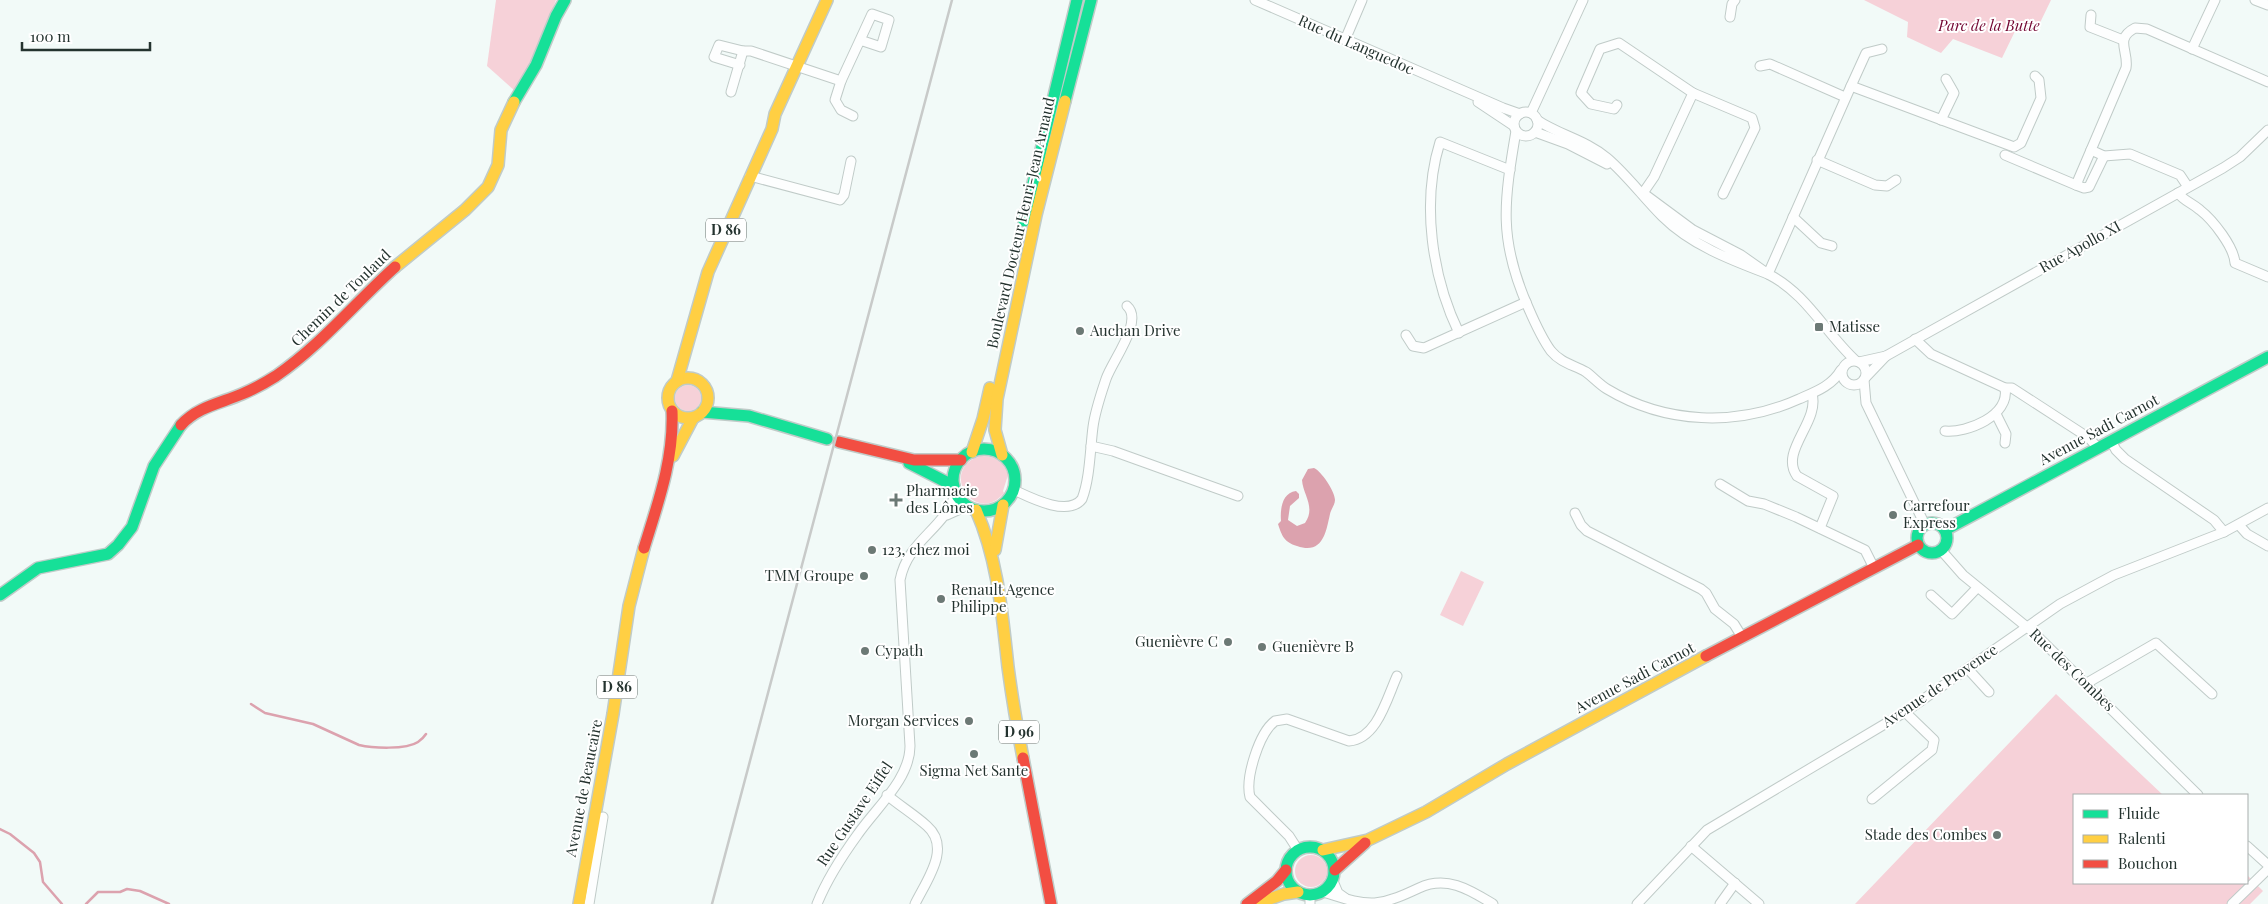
<svg xmlns="http://www.w3.org/2000/svg" width="2268" height="904" font-family="'Playfair Display',serif">
<style>
.green{fill:#f6d1d8}
.water{fill:#dca2ae}
.lines{fill:none;stroke-linecap:round;stroke-linejoin:round}
.stream{stroke:#dca2ae;stroke-width:2.5}
.street-casing{stroke:#c0cbc8;stroke-width:11}
.fast-casing{stroke:#c0cbc8;stroke-width:14}
.slow-casing{stroke:#c0cbc8;stroke-width:14}
.jam-casing{stroke:#c0cbc8;stroke-width:14}
.street{stroke:#fdfefe;stroke-width:9}
.fast{stroke:#16e098;stroke-width:11}
.slow{stroke:#ffcf43;stroke-width:11}
.jam{stroke:#f24e42;stroke-width:11}
.rail{stroke:#c8cac9;stroke-width:2.5}
.poi-dot{fill:#6c7975;stroke:#fff;stroke-width:2}
.labels{text-anchor:middle;stroke-width:4;stroke-linejoin:round;paint-order:stroke}
.shield{fill:#fff;stroke:#66706d;stroke-width:1}
.shield-label{font-size:14px;font-weight:bold;fill:#24332f}
.park-label{font-size:15px;font-style:italic;fill:#71032f;stroke:#fff}
.street-label{font-size:15px;fill:#24332f;stroke:#fff}
.poi-label{font-size:15px;fill:#24332f;stroke:#fff;text-anchor:start}
</style>
<rect width="100%" height="100%" fill="#f2faf8"/>
<!-- green -->
<g class="green">
<path d="M496,0h60l-21,56 -20,35 -28,-25z"/>
<path d="M1864,0h187l-15,31 -18,-6 -16,33 -49,-19 -12,14 -34,-16 1,-15z"/>
<circle cx="688" cy="398" r="13"/>
<path d="M980,456c14,-1 24,6 28,19l-5,16 1,2c-28,34 -67,-23 -24,-37z"/>
<path d="M1461,571l23,11 -21,44 -23,-11z"/>
<path d="M2056,694l107,101h-89v88h173v-8l16,16 -13,13h-395z"/>
<circle cx="1311" cy="871" r="16"/>
</g>
<!-- water -->
<path class="water" d="M1314,468c7,3 21,23 21,32 0,5 -4,9 -5,14 -4,18 -7,41 -33,32 -13,-4 -15,-10 -19,-22l3,-3c-1,-12 1,-28 15,-30l3,3v4l-9,8 -2,14 9,6 8,-3c11,-16 -2,-28 -3,-43l6,-11z"/>
<g class="lines">
<!-- stream -->
<g class="stream">
<path d="M251,704l14,9 48,11 46,21c13,3 47,5 59,-3 3,-2 6,-5 8,-8"/>
<path d="M0,829l10,5 24,19 6,9 3,20 19,22"/>
<path d="M86,904l12,-12h22l7,-3 13,2 29,13"/>
</g>
<!-- street casing -->
<g class="street-casing">
<g id="street">
<path d="M1255,0l248,108 17,6"/>
<path d="M2255,0l13,5"/>
<path d="M2091,15l-1,12 33,13"/>
<path d="M1730,17l2,-13 3,-4"/>
<path d="M1345,40l17,-40"/>
<path d="M2192,49l23,-49"/>
<path d="M740,65l-26,-8 5,-12 24,6h8l90,30 19,-41 21,7 8,-27 -17,-6 -12,26"/>
<path d="M1760,66l10,-2 75,33"/>
<path d="M841,81l-6,19 6,10 12,6"/>
<path d="M1851,86l15,-33 16,-4"/>
<path d="M731,92l12,-41"/>
<path d="M1693,93l59,25 3,10 -32,66"/>
<path d="M1478,102l36,24"/>
<path d="M1617,105l-3,4 -23,-5 -10,-11 19,-44 19,-6 74,50 -39,84 -11,16"/>
<circle cx="1526" cy="124" r="12"/>
<path d="M1531,113l52,-113"/>
<path d="M1537,120c22,15 49,20 70,38 20,17 36,39 55,58 29,29 69,44 106,58l-27,-19 -48,-25 -50,-37"/>
<path d="M1941,120l13,-27 -8,-14"/>
<path d="M1516,131c-12,71 -18,108 12,176 6,14 14,32 23,44 10,12 23,14 35,21 7,5 13,12 21,17 58,35 130,38 192,10 16,-7 33,-13 42,-29"/>
<path d="M1535,132l33,12 39,20"/>
<path d="M2091,150l-15,35 8,3 5,-1 15,-31"/>
<path d="M2005,155l71,30"/>
<path d="M1817,160l58,25 12,1 9,-6"/>
<path d="M750,176l90,24 4,-5 7,-34"/>
<path d="M2188,187l-8,-12 -50,-21 -26,2 -13,-6 35,-82c3,-17 -12,-29 9,-40l12,1 121,53"/>
<path d="M2178,193c6,8 14,10 22,17 13,10 34,37 35,53l33,14"/>
<path d="M1793,217l28,26 11,3"/>
<path d="M1459,333c-27,-56 -38,-130 -19,-191l70,28"/>
<path d="M1406,335l7,11 11,2 102,-46"/>
<path d="M1915,339l16,15 74,34h7l77,50 9,10"/>
<path d="M1855,360c-31,-29 -48,-66 -87,-86l83,-188 163,61 7,-4 20,-45 -2,-18 -4,-4"/>
<circle cx="1854" cy="373" r="12"/>
<path d="M1859,362l27,-6"/>
<path d="M1866,377l20,-21 25,-14 312,-174 17,-11 28,-27"/>
<path d="M1864,380l2,23 59,122"/>
<path d="M1812,394c8,28 -33,57 -15,82l36,20 -13,32"/>
<path d="M1996,414l10,20 -1,9"/>
<path d="M1945,431c22,2 65,-15 60,-43"/>
<path d="M2111,441l5,9 9,9 89,61 10,12"/>
<path d="M1091,446l22,5 125,45"/>
<path d="M1720,484l28,17 16,3 32,13 69,33 9,18"/>
<path d="M1014,490c17,8 54,27 68,9 8,-21 8,-49 11,-72 2,-16 8,-33 13,-48 6,-18 38,-58 21,-73"/>
<path d="M1575,513l6,12 6,6 114,58 5,4 9,16 19,15 8,13"/>
<path d="M947,515l20,-9"/>
<path d="M2239,525l8,9 21,12"/>
<path d="M1941,550l22,25 70,57 165,163"/>
<path d="M1931,595l21,19 25,-26"/>
<path d="M1968,669l21,23"/>
<path d="M2087,683l69,-40 56,51"/>
<path d="M887,795c13,11 28,20 40,31 25,22 -1,55 -12,78"/>
<path d="M1872,799l60,-49 2,-10 -29,-28"/>
<path d="M1691,846l68,58"/>
<path d="M2247,846l21,19"/>
<path d="M1298,850l-9,-14 -39,-39c-5,-19 9,-64 25,-76l12,-2 62,22c28,-2 38,-43 48,-65"/>
<path d="M1333,881l5,12 7,5"/>
<path d="M1323,892c17,5 34,12 52,11 16,-2 29,-8 44,-15 28,-13 51,2 74,16"/>
<path d="M589,904l14,-87"/>
<path d="M817,904c10,-25 25,-48 41,-70 18,-26 52,-55 52,-88l-10,-166c8,-41 45,-50 56,-88"/>
<path d="M1310,904v-9"/>
<path d="M1637,904l70,-74 198,-118 155,-108 54,-29 110,-43 44,-24"/>
<path d="M1720,904l15,-21"/>
<path d="M2232,904l36,-35"/>
</g>
</g>
<!-- fast casing -->
<g class="fast-casing">
<g id="fast">
<path d="M1065,101l26,-101"/>
<path d="M514,102l22,-37 20,-49 9,-16"/>
<path d="M1024,221l53,-221"/>
<path d="M702,412l47,4 78,23"/>
<circle cx="984" cy="480" r="31"/>
<path d="M909,463l45,23"/>
<circle cx="1932" cy="538" r="15"/>
<path d="M1945,530l323,-173"/>
<path d="M0,595l38,-27 70,-14 10,-9 14,-18 22,-61 27,-41"/>
<circle cx="1310" cy="871" r="24"/>
</g>
</g>
<!-- slow casing -->
<g class="slow-casing">
<g id="slow">
<path d="M395,267l70,-57 23,-23 10,-22 3,-35 13,-28"/>
<circle cx="688" cy="398" r="20"/>
<path d="M677,381l31,-109 64,-143 3,-15 52,-114"/>
<path d="M972,452l11,-33 7,-31"/>
<path d="M1002,455l-7,-25 2,-31 39,-184 29,-114"/>
<path d="M673,456l20,-38"/>
<path d="M976,510c22,50 26,103 32,157 4,30 9,60 15,91"/>
<path d="M995,550l8,-45"/>
<path d="M1323,850l45,-10 58,-28 81,-48 199,-108"/>
<path d="M579,904l34,-190 16,-108 15,-58"/>
<path d="M1255,904l29,-10 14,-2"/>
</g>
</g>
<!-- jam casing -->
<g class="jam-casing">
<g id="jam">
<path d="M181,425c16,-18 40,-22 61,-31 12,-5 23,-11 34,-18 45,-31 79,-73 119,-109"/>
<path d="M839,442l75,18h47"/>
<path d="M644,548c14,-45 30,-89 28,-137"/>
<path d="M1706,656l212,-111"/>
<path d="M1023,758l28,146"/>
<path d="M1335,870l30,-27"/>
<path d="M1247,904l30,-23 9,-11"/>
</g>
</g>
<!-- street -->
<use href="#street" class="street"/>
<!-- fast -->
<use href="#fast" class="fast"/>
<!-- slow -->
<use href="#slow" class="slow"/>
<!-- jam -->
<use href="#jam" class="jam"/>
<!-- rail -->
<path class="rail" d="M712,904l240,-904"/>
</g>
<!-- markers -->
<g class="poi-dot">
<rect x="1814" y="322" width="10" height="10" rx="2.5"/>
<circle cx="1080" cy="331" r="5"/>
<path d="M893.5 492.5h5v5h5v5h-5v5h-5v-5h-5v-5h5z"/>
<circle cx="1893" cy="515" r="5"/>
<circle cx="872" cy="550" r="5"/>
<circle cx="864" cy="576" r="5"/>
<circle cx="941" cy="599" r="5"/>
<circle cx="1228" cy="642" r="5"/>
<circle cx="1262" cy="647" r="5"/>
<circle cx="865" cy="651" r="5"/>
<circle cx="969" cy="721" r="5"/>
<circle cx="974" cy="754" r="5"/>
<circle cx="1997" cy="835" r="5"/>
</g>
<g class="labels">
<!-- shield labels -->
<g class="shield">
<rect x="706" y="218.5" width="40" height="23" rx="4"/>
<rect x="597" y="675.5" width="40" height="23" rx="4"/>
<rect x="999" y="720.5" width="40" height="23" rx="4"/>
</g>
<g class="shield-label">
<text x="726" y="235">D 86</text>
<text x="617" y="692">D 86</text>
<text x="1019" y="737">D 96</text>
</g>
<!-- park labels -->
<g class="park-label">
<text x="1989" y="31">Parc de la Butte</text>
</g>
<!-- street labels -->
<g class="street-label">
<text transform="translate(1356 45) rotate(24)" y="5">Rue du Languedoc</text>
<text transform="translate(1021 223) rotate(-77)" y="5">Boulevard Docteur Henri-Jean Arnaud</text>
<text transform="translate(2080 247) rotate(-29)" y="5">Rue Apollo XI</text>
<text transform="translate(341 298) rotate(-44)" y="5">Chemin de Toulaud</text>
<text transform="translate(2099 430) rotate(-28)" y="5">Avenue Sadi Carnot</text>
<text transform="translate(2072 670) rotate(44)" y="5">Rue des Combes</text>
<text transform="translate(1635 678) rotate(-28)" y="5">Avenue Sadi Carnot</text>
<text transform="translate(1940 686) rotate(-34)" y="5">Avenue de Provence</text>
<text transform="translate(584 788) rotate(-79)" y="5">Avenue de Beaucaire</text>
<text transform="translate(855 814) rotate(-56)" y="5">Rue Gustave Eiffel</text>
</g>
<!-- poi labels -->
<g class="poi-label">
<text x="1829" y="332">Matisse</text>
<text x="1090" y="336">Auchan Drive</text>
<text x="906" y="496">Pharmacie<tspan x="906" dy="17">des Lônes</tspan></text>
<text x="1903" y="511">Carrefour<tspan x="1903" dy="17">Express</tspan></text>
<text x="882" y="555">123, chez moi</text>
<text x="854" y="581" text-anchor="end">TMM Groupe</text>
<text x="951" y="595">Renault Agence<tspan x="951" dy="17">Philippe</tspan></text>
<text x="1218" y="647" text-anchor="end">Guenièvre C</text>
<text x="1272" y="652">Guenièvre B</text>
<text x="875" y="656">Cypath</text>
<text x="959" y="726" text-anchor="end">Morgan Services</text>
<text x="974" y="776" text-anchor="middle">Sigma Net Sante</text>
<text x="1987" y="840" text-anchor="end">Stade des Combes</text>
</g>
</g>
<!-- legend -->
<rect x="2073" y="794" width="175" height="90" fill="#ffffff" stroke="#a7adac"/>
<rect x="2083" y="810" width="25" height="8" fill="#16e098" stroke="#a7adac"/>
<text x="2118" y="819" font-size="15" fill="#24332f">Fluide</text>
<rect x="2083" y="835" width="25" height="8" fill="#ffcf43" stroke="#a7adac"/>
<text x="2118" y="844" font-size="15" fill="#24332f">Ralenti</text>
<rect x="2083" y="860" width="25" height="8" fill="#f24e42" stroke="#a7adac"/>
<text x="2118" y="869" font-size="15" fill="#24332f">Bouchon</text>
<!-- scale -->
<path d="M22 42v8h128v-8" fill="none" stroke="#24332f" stroke-width="2.5"/>
<text x="30" y="42" font-size="15" fill="#24332f" stroke="#ffffff" stroke-width="4" paint-order="stroke">100 m</text>
</svg>
